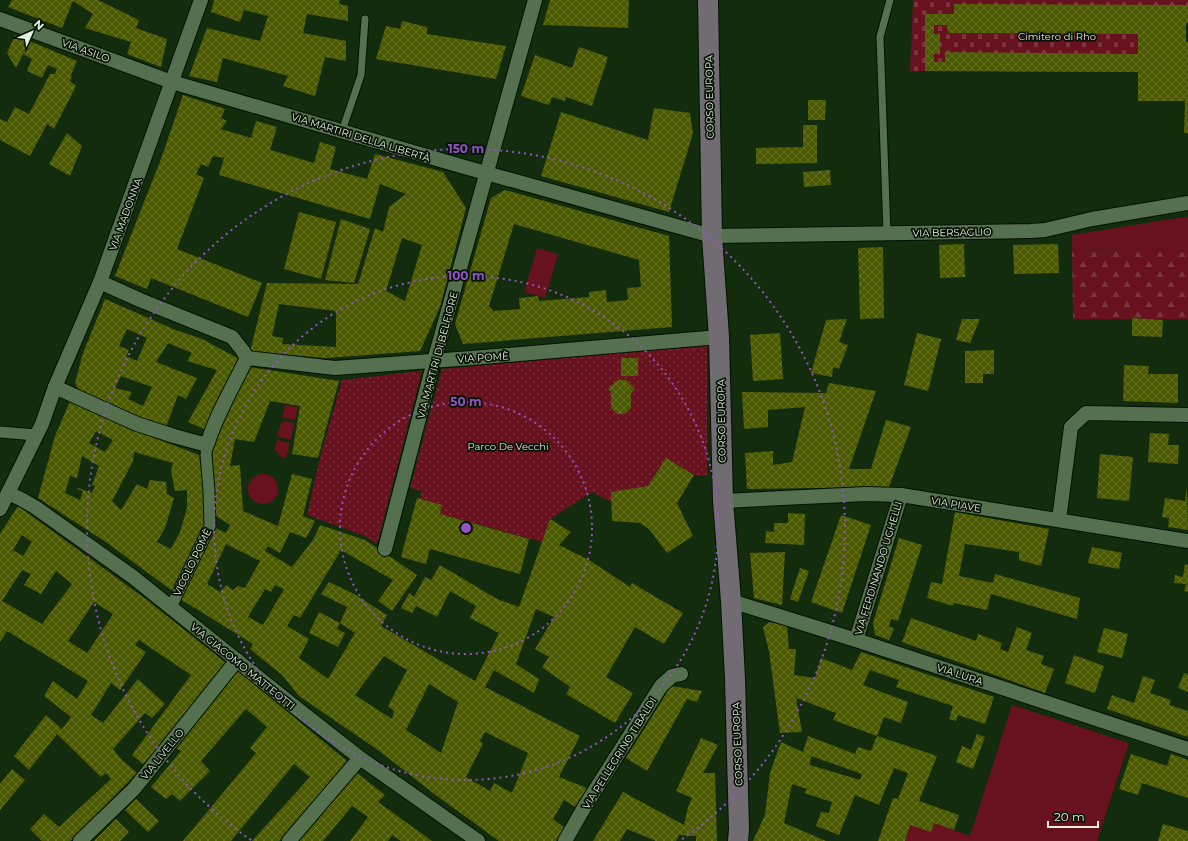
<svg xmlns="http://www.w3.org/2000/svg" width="1188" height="841" font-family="Montserrat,sans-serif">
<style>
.grass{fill:#67121e}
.forest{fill:url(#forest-firs)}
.cemetery{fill:url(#cemetery-stones)}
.park{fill:url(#park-dots)}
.building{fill:url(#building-cross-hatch);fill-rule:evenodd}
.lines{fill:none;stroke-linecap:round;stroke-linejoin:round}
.service-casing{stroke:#001300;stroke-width:9}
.pedestrian-casing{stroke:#001300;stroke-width:13}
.minor-casing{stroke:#001300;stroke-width:16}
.secondary-casing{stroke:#001300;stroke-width:22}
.service{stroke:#55704e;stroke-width:7}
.pedestrian{stroke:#55704e;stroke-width:11}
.minor{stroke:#55704e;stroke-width:14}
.secondary{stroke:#706c71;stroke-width:20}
.ring{fill:none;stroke:#9054c5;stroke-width:2;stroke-dasharray:2 4}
.labels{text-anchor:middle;stroke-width:3.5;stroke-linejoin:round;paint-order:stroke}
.park-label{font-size:10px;fill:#f5d9d8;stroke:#071105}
.street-label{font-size:10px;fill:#e2f2de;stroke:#071105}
.centre{fill:#9054c5;stroke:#071105;stroke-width:2}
.ring-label{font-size:12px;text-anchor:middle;font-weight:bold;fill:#9054c5;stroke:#071105;stroke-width:3.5;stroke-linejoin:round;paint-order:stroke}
</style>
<defs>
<pattern id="forest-firs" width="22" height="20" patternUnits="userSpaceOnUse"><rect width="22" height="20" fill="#67121e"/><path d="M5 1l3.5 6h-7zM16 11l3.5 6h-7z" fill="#7c353e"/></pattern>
<pattern id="cemetery-stones" width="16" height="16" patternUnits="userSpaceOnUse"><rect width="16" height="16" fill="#67121e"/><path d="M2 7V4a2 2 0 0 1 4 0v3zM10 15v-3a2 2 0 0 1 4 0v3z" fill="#7c353e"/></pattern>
<pattern id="park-dots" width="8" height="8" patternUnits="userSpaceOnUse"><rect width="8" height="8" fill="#67121e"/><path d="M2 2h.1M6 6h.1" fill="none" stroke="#7c353e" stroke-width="1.8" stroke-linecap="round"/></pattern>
<pattern id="building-cross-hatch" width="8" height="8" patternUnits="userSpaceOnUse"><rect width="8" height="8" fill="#4b5900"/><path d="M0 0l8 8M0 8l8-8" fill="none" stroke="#657125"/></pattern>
</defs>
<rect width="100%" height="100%" fill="#132c0d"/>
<!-- grass -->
<g class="grass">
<path d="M1188,217v35l-116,-2v-15l99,-16z"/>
<path d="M537,248l21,6 -13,44 -21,-6z"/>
<path d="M285,405l13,2 -3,13 -13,-3z"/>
<path d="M282,421l12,2 -3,17 -14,-4z"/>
<path d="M277,440l13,3 -4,15 -6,-1 -2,-5 -4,-2z"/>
<circle cx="263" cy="489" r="15"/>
<path d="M1012,705l117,38 -32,98h-192l5,-16 21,7 3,-9 36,13z"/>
</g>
<!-- forest -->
<path class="forest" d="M1072,250l116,2v67h-115z"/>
<!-- cemetery -->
<path class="cemetery" d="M913,0h275v23h-50v49l-213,-1 -15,1z"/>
<!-- park -->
<g class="park">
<path d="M707,345v131l-13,-1 -28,-17 -18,28 -37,6v10l-19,-10 -42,27 -8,23 -102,-28 2,-9 -22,-6 2,-8 -12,-3 32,-119z"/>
<path d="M422,371l-45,173 -12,-8 -58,-21 13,-57 22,-78z"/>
</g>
<!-- building -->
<g class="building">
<path d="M12,0h86l41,20 -3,8 31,11 -6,28 -34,-13 4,-12 -46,-14 8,-14 -20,-13 -11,27 -54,-21z"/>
<path d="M214,0h126l-1,4 9,2v15l-41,-7 -4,19 43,8v20l-21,-4 -10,39 -32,-10 5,-10 -65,-18 -6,24 -28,-6 18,-48 53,13 8,-25 -24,-6 -4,12 -29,-10z"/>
<path d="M550,0h79l-1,28 -85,-3z"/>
<path d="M954,4l234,1v18h-2v19h2v91h-4l1,-32h-47v-29l-213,-1v-57h29zM934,25h13l1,8 190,1v20l-193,-2v10h-11v-8h6v-20h-6z"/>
<path d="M402,21l25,6v7l79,12 -10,33 -120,-20 10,-33 14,3z"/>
<path d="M15,35l62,26 -6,14 1,1 -2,5 6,5 -22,43 -7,-5 -17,32 -30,-16v-21l7,3 8,-15 14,7 21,-40h5l2,-5 -9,-4 -6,13 -15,-7 5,-12 -9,-5 -7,14 -9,-15z"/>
<path d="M579,47l29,10 -16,49 -26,-9 -1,4 -13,-4 -3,8 -28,-9 14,-41 37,13z"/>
<path d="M183,95l42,14 -4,9 6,3 -6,8 30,9 5,-17 21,6 -7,23 44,13 6,-21 16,5 -6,22 37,10 8,-25 68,18 23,36 -26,99 -20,44 -94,7 -76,-6 17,-69 91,1 17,-56 8,4 6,-25 17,-13 -26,-10 -10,35 -151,-44 5,-17 -11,-2 -5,11 -7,-3 -5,10 8,4 -27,71 85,34 -14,34 -97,-39 -4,11 -32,-13 46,-117zM402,238l20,7 -17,56 -19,-10zM279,304l57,7v36l-54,-3 1,-6 -11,-2z"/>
<path d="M808,100h18l-1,20h-17z"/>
<path d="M654,108l36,5 3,20 -24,79 -128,-36 20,-64 87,28z"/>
<path d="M803,125h14v38l-61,1v-16l47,-1z"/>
<path d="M67,133l15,13 -12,30 -21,-12z"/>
<path d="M830,170l1,15 -27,2 -1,-15z"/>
<path d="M505,190l164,46 3,91 -209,17 -8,-20 36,-126zM514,224l125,36 2,27 -14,1 1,12 -21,2 -1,-12 -17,2v5l-50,4 -1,-5 -19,2 1,11 -26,2 -5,-5z"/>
<path d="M299,212l37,10 -15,57 -37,-10z"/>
<path d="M341,219l29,10 -16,54 -29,-3z"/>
<path d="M964,244l1,33 -25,1 -1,-33z"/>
<path d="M1058,244l1,29 -45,1 -1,-29z"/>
<path d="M883,247l1,71 -24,1 -2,-71z"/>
<path d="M105,299l68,30 29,10 39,21 -37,69 -16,-7 29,-52 -30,-9 5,-8 -24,-10 -12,19 41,16 -11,21 -8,-4 -12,32 -29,-9 -58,-27 -4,-8 8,-30zM127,329l20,9 -10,23 -11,-5 3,-6 -10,-4zM121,376l31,11 -9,19 -15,-7 4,-7 -17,-4z"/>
<path d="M1132,318l31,2 -1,17 -30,-1z"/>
<path d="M847,319l-8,23 9,3 -9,24 -6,-2 -1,10 -21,-4 15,-53z"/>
<path d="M962,319h18l-10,24 -14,-3z"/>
<path d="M780,333l3,46 -30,2 -3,-46z"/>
<path d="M917,333l24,6 -13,52 -24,-6z"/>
<path d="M994,350v24h-11v9h-18v-32z"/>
<rect x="621" y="358" width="17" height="18"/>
<path d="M1124,365l25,1 -1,8h30v29l-55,-2z"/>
<path d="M250,367l89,14 -21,77 -26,-4 8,-48 -30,-5 -16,41 -19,-3 -5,27 10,-1 3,46 35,15 14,-52 20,5 -9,37 12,5 -9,17 -16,-6 -10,21 -12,-7 -3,5 27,16 21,-27 7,-15 45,15 52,35 -25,36 -14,-10 15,-21 -52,-30 -41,68 -6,-3 -7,11 22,13 -10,19 29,21 27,-46 -15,-10 7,-16 -26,-13 8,-12 25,12 33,21 -6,11 94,55 24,-48 -29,-15 6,-12 -26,-15 -13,26 -21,-11 -4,7 -11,-5 8,-15 5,4 11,-20 6,3 9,-15 57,34 22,8 31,-88 21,13 -12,13 30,15 41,27 2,-4 51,30 -19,31 -29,-17 -29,50 27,16 -18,30 -49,-29 4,-7 -28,-20 7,-10 -14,-8 19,-32 -18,-8 -20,55 23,15 -5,14 -40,-23 -9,17 95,49 -21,41 28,11 -10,20 -13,-8 -11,19 12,9 -9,13h-57l-62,-45 -59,-46 -79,-54 -17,-21 -32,-26 3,-5 -76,-47 38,-69 11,5 4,-8 -14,-9 -5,-60 5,-19zM226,544l34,17 -15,27 -7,-2 -5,4 -7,-5 -6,7 -13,-8zM275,585l9,4 -21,36 -15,-8 17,-28 6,3zM384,656l23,14 -19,36 6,5 -2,8 -37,-24zM429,684l29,18 -17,51 -35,-23zM485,732l43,21 -16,40 -18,-10 -4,8 -24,-14 17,-33 -3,-3z"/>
<path d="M618,380h8l9,9 -4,4v15l-6,6h-8l-6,-6v-16l-3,-3z"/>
<path d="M829,383l47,8 -27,78h22l15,-49 25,7 -22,60 -142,2 -2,-36 28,-2v14l19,-3 13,-55 -37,3v17l-24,2 -2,-37 84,1z"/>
<path d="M71,399l57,29 71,27 7,43 1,18 -7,22 -26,54 -68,-50 -68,-44 17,-62zM96,431l17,9 -8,12 -16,-9zM134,452l39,11 -2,8 4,20 12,-1v18l-7,24 -9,17 -14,-7 8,-14 9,-30 -7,-4 -1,-12 -16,-2 -3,9 -10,-5 -16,26 -9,-9 21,-40zM82,456l17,10 -7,19 3,1 -3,7 -14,-5 -1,1 6,2 -3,9 -15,-7 5,-17 7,2z"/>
<path d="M1150,433l19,1 -1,11h11l-1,19 -30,-2z"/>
<path d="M1100,454l33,3 -4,44 -32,-3z"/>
<path d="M666,458l28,17 -17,28 16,33 -26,17 -18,-24 -9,-6 -28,-2 -1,-29 37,-6z"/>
<path d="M1187,487l1,43 -20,-3 1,-9 -7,-1 3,-19 20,3z"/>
<path d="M417,498l25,7 -2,9 89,25 -9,35 -90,-25 -4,15 -25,-7z"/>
<path d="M18,506l129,94 79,63 -82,102 -12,-10 59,-80 -52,-35 -4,5 11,7 -26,38 -9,-7 -20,32 12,8 35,-44 27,25 -13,14 -7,-5 -32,36 8,10 16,14 -67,68h-28l-12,-12 14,-15 15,13 52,-48 -5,-6 -5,4 -44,-43 -28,36 -15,-14 32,-41 16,14 9,-12 -27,-21 9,-15 24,18 11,-18 -81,-50 -7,11v-108zM22,535l10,7 -9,14 -10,-6zM22,570l9,4 -7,11 17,9 15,-23 16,13 -30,40 -40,-23zM94,602l19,12 -26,39 -19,-12z"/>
<path d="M955,512l94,17 -8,37 -22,-6v-8l-54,-8 -6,32 34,7 2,-9 85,24 -3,21 -86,-25 -4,16 -33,-7 -1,3 -26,-8 4,-16 11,2z"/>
<path d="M788,513l17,1 -1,31 -39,-2 1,-12 8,1v-9h14z"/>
<path d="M841,515l30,10 -29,88 -31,-11z"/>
<path d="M899,538l23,7 -24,76 -7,-2 -2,7 5,3 -5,11 -14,-5 -2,-12z"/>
<path d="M1092,547l30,6 -3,16 -31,-6z"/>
<path d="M785,552l-3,53 -28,-7 -4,-45z"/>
<path d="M1185,564l3,1v27l-4,-1 2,-7 -12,-1 1,-8 8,2z"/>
<path d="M800,568l9,3 -11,31 -8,-3z"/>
<path d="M319,612l21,11 -3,6 8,4 -7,14 -29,-14z"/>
<path d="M911,618l65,23 2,-7 24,9 -2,6 8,3 9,-25 15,6 -6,17 18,6 -3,8 13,5 -9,24 -143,-51z"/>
<path d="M770,622l17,4 2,23h7l-2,26 21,3 6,-20 31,12 9,-18 133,45 -9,27 -27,-9 -2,6 -7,-2 4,-13 -57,-19 3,-7 -29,-10 -7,15 45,17 -7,21 -17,-6 -7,19 -44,-16 3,-7 -40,-15 6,34 -22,1 -11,-82 -6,-24z"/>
<path d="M1104,628l24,6 -6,24 -25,-6z"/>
<path d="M1074,655l30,11 -9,27 -30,-10z"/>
<path d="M236,669l112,93 -22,28 -47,51h-27l58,-64 -16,-13 -63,77h-48l73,-88 -6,-5 17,-21 -21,-18 -45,52 9,10 -30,30 -8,-7 -6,5 -15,-12 30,-36 -8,-4z"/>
<path d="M1184,673l4,2v17l-10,-4z"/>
<path d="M1143,676l12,4 -5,13 21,7 -2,5 19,6v26l-81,-28 5,-14 22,8z"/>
<path d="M671,686l31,5 -5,11 -10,-3 -40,72 -21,-13z"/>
<path d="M977,734l8,3 -12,32 -17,-7 6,-16 9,4z"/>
<path d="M808,736l47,18 3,-7 13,4 6,-15 60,20 -18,45 40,14 -5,15 -20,-7 -3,9 -21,-7 -5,16h-27l15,-43 5,1 10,-26 -14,-5 -15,37 -24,-10 -16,40 -23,-9 5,-14 8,1 3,-11 -28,-9 3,-4 -15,-5 -8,39 42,18h-73l12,-26 5,-42 11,-31 22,10zM811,756l51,18 -2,6 -50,-15z"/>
<path d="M701,738l17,7 -15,28h12l2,68h-21v-5l-17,-1 -3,6h-20l-29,-12 -7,12h-27l30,-49 61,33 4,-18 4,-9 -16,-7z"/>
<path d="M1131,754l36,12 4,-12 17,6v38l-46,-15 -4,12 -19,-6z"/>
<path d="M12,769l13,11 -25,30v-26z"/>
<path d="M357,773l28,22 -7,7 54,39h-31l-9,-6 -4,6h-38l18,-24 -16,-11 -29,35h-24z"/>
<path d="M136,799l23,22 -11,11 -23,-22z"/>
<path d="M116,819l13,13 -9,9h-26z"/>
<path d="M1163,824l25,7v10h-30z"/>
</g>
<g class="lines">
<!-- service casing -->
<g class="service-casing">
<g id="service">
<path d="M342,131l19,-56 4,-56"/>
<path d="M887,233l-7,-196 10,-37"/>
</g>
</g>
<!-- pedestrian casing -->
<g class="pedestrian-casing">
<g id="pedestrian">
<path d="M0,432l36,3"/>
<path d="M171,607l39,-81 -1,-35 -3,-36 1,-10"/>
</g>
</g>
<!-- minor casing -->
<g class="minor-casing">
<g id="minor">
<path d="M0,19l172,63 289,84 251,70 319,-5 14,-1 47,-11 96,-16"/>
<path d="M100,282l40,18 92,37 11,14 4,7"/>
<path d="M247,358l88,10 137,-10 247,-21"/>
<path d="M55,387l82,37 37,12 33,9c9,-30 26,-58 40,-87"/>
<path d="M8,493l13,6 14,8 98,70 162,130 65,51 118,83"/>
<path d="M723,501l143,-7 35,1 287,46"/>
<path d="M0,509l42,-85 13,-37 45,-105 101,-282"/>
<path d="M1059,520l12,-93 15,-14 102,2"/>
<path d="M385,549l49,-188 101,-361"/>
<path d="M731,601l125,39 332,109"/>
<path d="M856,640l45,-145"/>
<path d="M80,841l54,-52 103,-129"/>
<path d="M289,841l71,-83"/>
<path d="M565,841l20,-35 76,-120 11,-10 9,-2"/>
</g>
</g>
<!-- secondary casing -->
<g class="secondary-casing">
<path id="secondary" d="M708,0l4,236 7,101 4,164 8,100 4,78 4,150 -1,12"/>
</g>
<!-- service -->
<use href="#service" class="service"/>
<!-- pedestrian -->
<use href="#pedestrian" class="pedestrian"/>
<!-- minor -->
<use href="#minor" class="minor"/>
<!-- secondary -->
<use href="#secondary" class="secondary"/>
</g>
<!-- distance rings -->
<g class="ring">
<circle cx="466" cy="528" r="126"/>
<circle cx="466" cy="528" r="252"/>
<path d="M251 840A379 379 0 1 1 681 840"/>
</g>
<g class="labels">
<!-- park labels -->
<g class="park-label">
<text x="1057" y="40">Cimitero di Rho</text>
<text x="508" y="450">Parco De Vecchi</text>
</g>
<!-- street labels -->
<g class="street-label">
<text transform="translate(86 50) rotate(20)" y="4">VIA ASILO</text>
<text transform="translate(709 97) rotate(-91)" y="4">CORSO EUROPA</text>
<text transform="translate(361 137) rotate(17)" y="4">VIA MARTIRI DELLA LIBERTÀ</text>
<text transform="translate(125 214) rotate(-70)" y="4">VIA MADONNA</text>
<text transform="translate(952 232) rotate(-1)" y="4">VIA BERSAGLIO</text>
<text transform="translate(437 355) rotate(-75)" y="4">VIA MARTIRI DI BELFIORE</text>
<text transform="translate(483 357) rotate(-4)" y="4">VIA POMÈ</text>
<text transform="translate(721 421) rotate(-91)" y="4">CORSO EUROPA</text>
<text transform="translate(956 504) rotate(9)" y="4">VIA PIAVE</text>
<text transform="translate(192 562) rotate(-64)" y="4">VICOLO POMÈ</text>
<text transform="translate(878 568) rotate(-73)" y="4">VIA FERDINANDO UGHELLI</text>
<text transform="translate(243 666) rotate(39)" y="4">VIA GIACOMO MATTEOTTI</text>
<text transform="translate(960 674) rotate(18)" y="4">VIA LURA</text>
<text transform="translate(737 744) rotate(-92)" y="4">CORSO EUROPA</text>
<text transform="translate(619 753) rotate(-58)" y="4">VIA PELLEGRINO TIBALDI</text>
<text transform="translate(162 754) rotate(-51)" y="4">VIA LIVELLO</text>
</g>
</g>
<circle cx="466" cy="528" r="6" class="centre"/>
<g class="ring-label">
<text x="466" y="153">150 m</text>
<text x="466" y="280">100 m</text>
<text x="466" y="406">50 m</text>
</g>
<!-- north arrow -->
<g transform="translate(32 32) rotate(45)" stroke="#071105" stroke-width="3" paint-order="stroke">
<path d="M0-3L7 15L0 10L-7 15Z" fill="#e2f2de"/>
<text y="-6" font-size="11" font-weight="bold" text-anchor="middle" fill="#e2f2de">N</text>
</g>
<!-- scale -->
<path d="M1048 821v6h50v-6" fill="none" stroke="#e2f2de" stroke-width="2"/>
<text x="1054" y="821" font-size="12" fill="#e2f2de" stroke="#071105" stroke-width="3" paint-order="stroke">20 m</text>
</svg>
